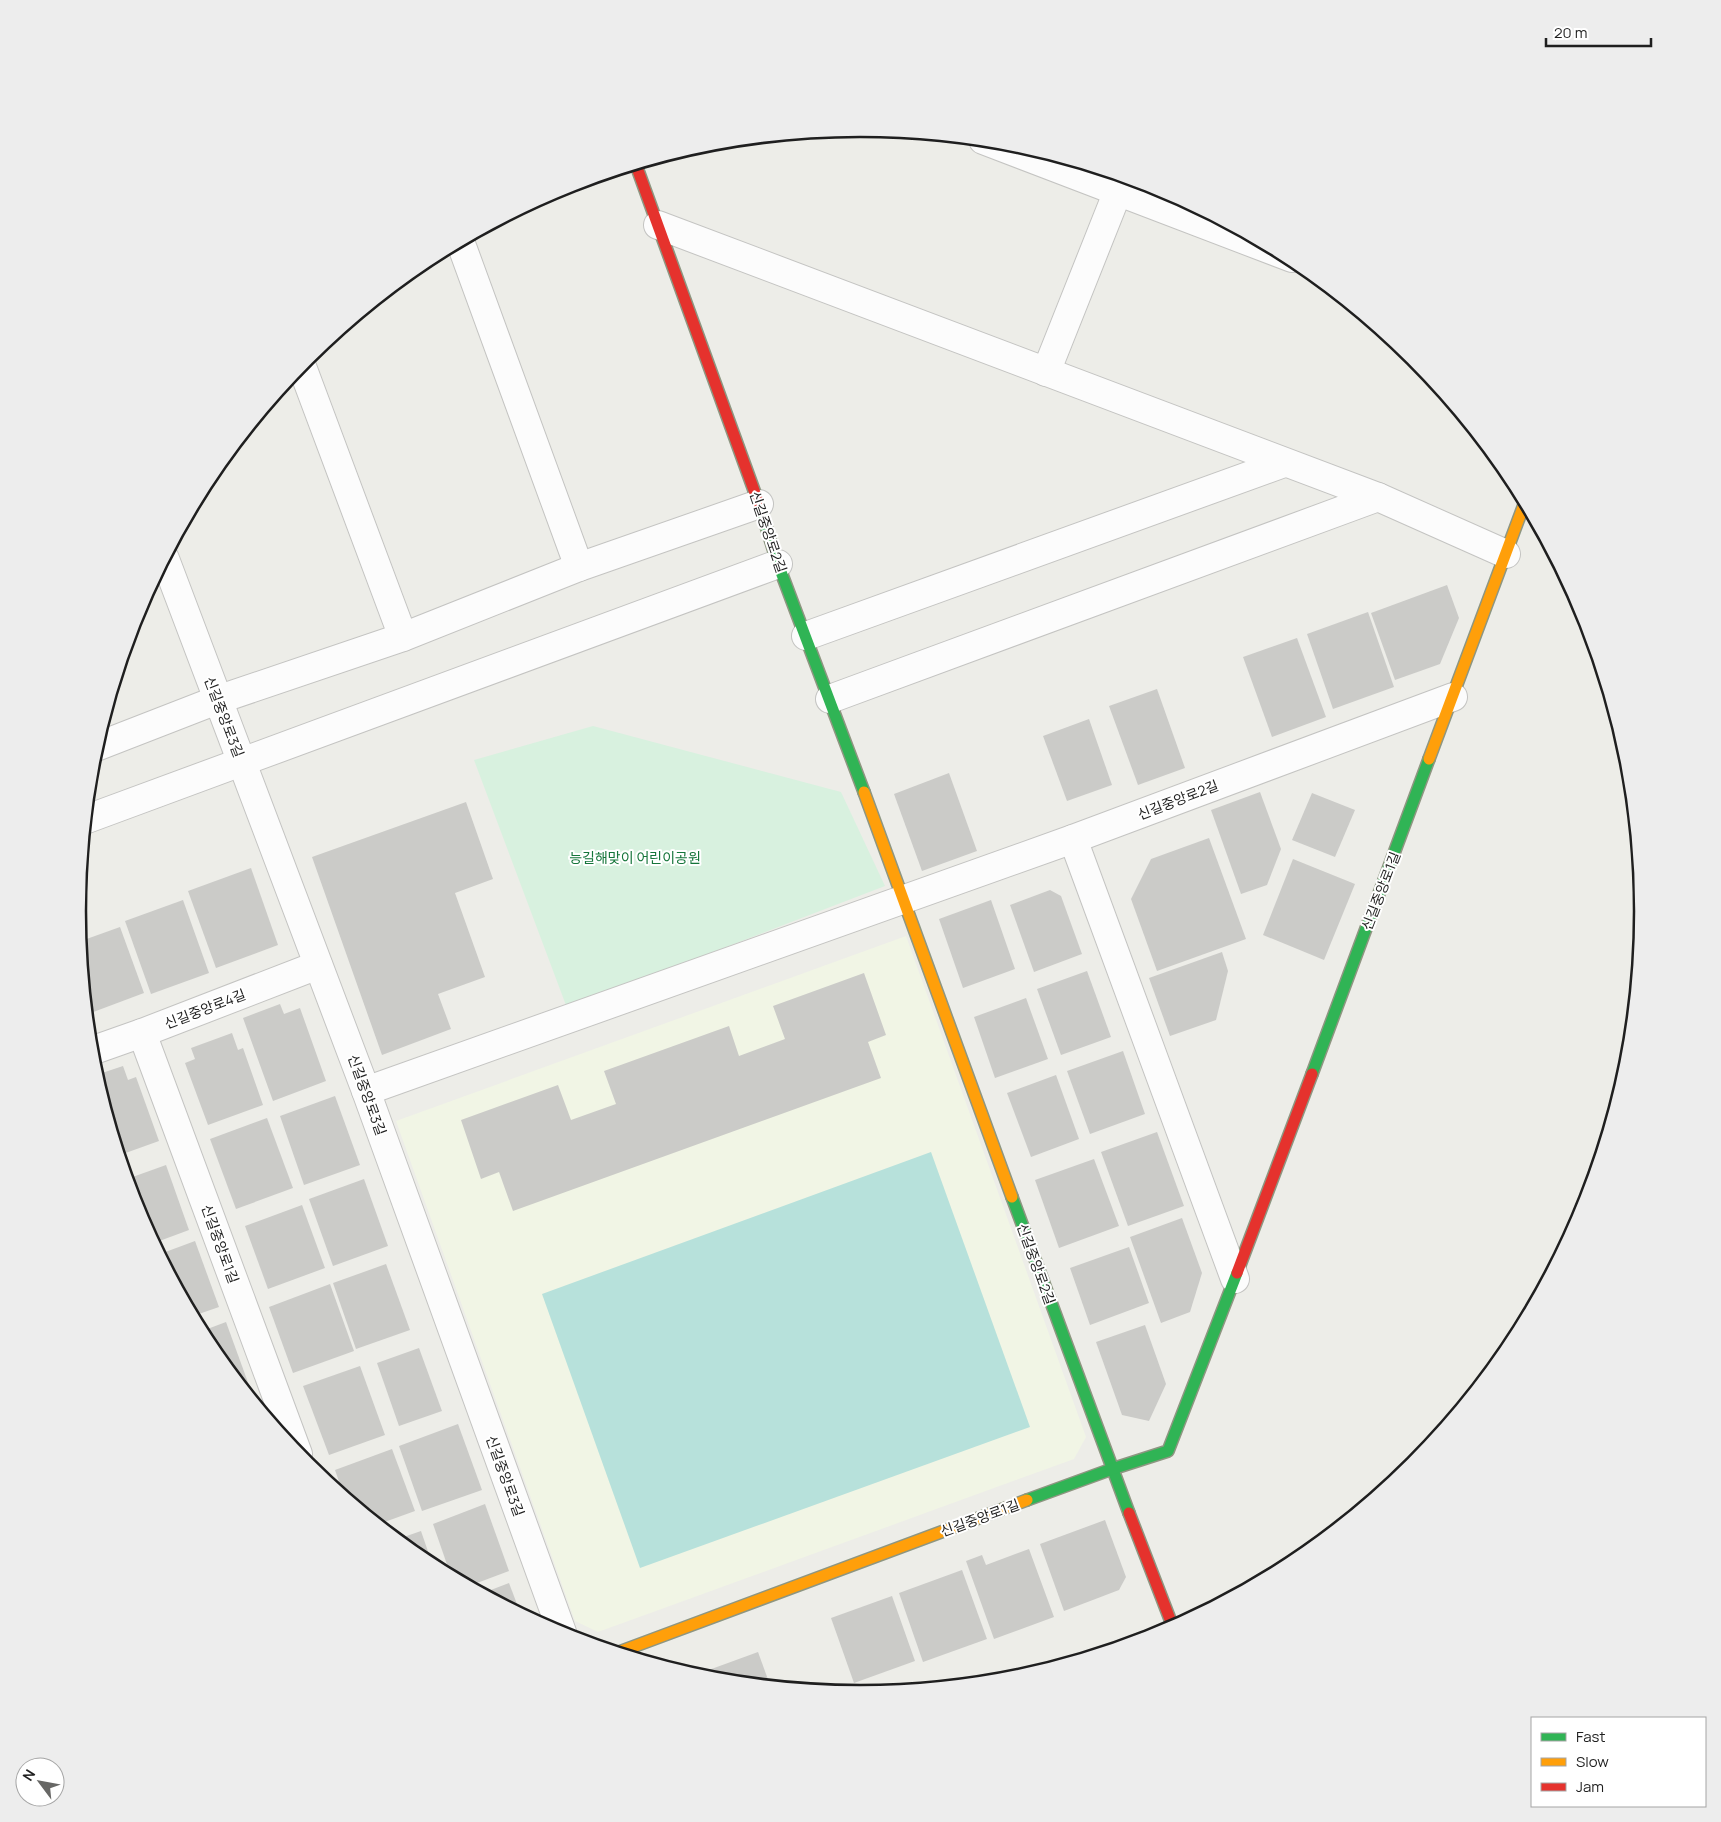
<svg xmlns="http://www.w3.org/2000/svg" width="1721" height="1822" font-family="Manrope,'Noto Sans KR',sans-serif">
<style>
.education{fill:#f1f5e5}
.park{fill:#d8f1df}
.pitch{fill:#b7e1db}
.building{fill:#cbcbc8}
.lines{fill:none;stroke-linecap:round;stroke-linejoin:round}
.street-casing{stroke:#c4c4c2;stroke-width:30}
.fast-casing{stroke:#8e9681;stroke-width:14}
.slow-casing{stroke:#8e9681;stroke-width:14}
.jam-casing{stroke:#8e9681;stroke-width:14}
.street{stroke:#fcfcfc;stroke-width:28}
.fast{stroke:#30b455;stroke-width:11}
.slow{stroke:#ff9f0a;stroke-width:11}
.jam{stroke:#e5322d;stroke-width:11}
.labels{text-anchor:middle;stroke-width:4;stroke-linejoin:round;paint-order:stroke}
.street-label{font-size:14px;fill:#1f1f1f;stroke:#fff}
.park-label{font-size:14px;fill:#15753a;stroke:#fff}
.rim{fill:none;stroke:#1f1f1f;stroke-width:2.5}
</style>
<rect width="100%" height="100%" fill="#edede8"/>
<!-- education -->
<path class="education" d="M906,936l180,501 -12,22 -476,173 -23,-11 -179,-500z"/>
<!-- park -->
<path class="park" d="M593,726l248,66 44,94 -318,122 -93,-248z"/>
<!-- pitch -->
<path class="pitch" d="M931,1152l99,275 -390,141 -98,-274z"/>
<!-- building -->
<g class="building">
<path d="M1447,585l12,33 -19,46 -45,16 -24,-67z"/>
<path d="M1368,612l26,75 -61,22 -26,-75z"/>
<path d="M1297,638l29,79 -54,20 -29,-80z"/>
<path d="M1157,689l28,79 -47,17 -29,-79z"/>
<path d="M1089,719l23,66 -45,16 -24,-65z"/>
<path d="M949,773l28,78 -55,20 -28,-77z"/>
<path d="M1260,792l21,57 -14,36 -26,9 -30,-84z"/>
<path d="M1312,793l43,17 -20,47 -43,-17z"/>
<path d="M466,802l27,77 -38,14 30,84 -47,17 13,35 -69,26 -70,-198z"/>
<path d="M1209,838l37,101 -89,32 -26,-72 20,-40z"/>
<path d="M1293,859l62,25 -31,76 -61,-25z"/>
<path d="M251,868l27,77 -62,23 -28,-77z"/>
<path d="M1050,890l11,6 21,58 -48,18 -24,-67z"/>
<path d="M183,900l26,73 -58,21 -26,-73z"/>
<path d="M991,900l24,69 -52,19 -24,-69z"/>
<path d="M120,927l24,66 -56,21 -7,-73z"/>
<path d="M1222,952l6,19 -12,49 -46,16 -21,-58z"/>
<path d="M1087,971l24,66 -50,18 -24,-66z"/>
<path d="M864,973l22,62 -18,7 13,36 -368,133 -14,-39 -18,7 -20,-59 97,-35 13,35 45,-16 -12,-33 125,-45 10,30 46,-17 -12,-33z"/>
<path d="M1026,998l22,61 -53,19 -21,-61z"/>
<path d="M280,1004l4,10 16,-6 26,73 -53,20 -30,-83z"/>
<path d="M232,1033l6,17 5,-2 20,57 -55,20 -23,-62 10,-4 -4,-11z"/>
<path d="M1123,1051l22,63 -55,20 -23,-63z"/>
<path d="M123,1066l5,14 8,-3 23,64 -39,14 -24,-80z"/>
<path d="M1056,1075l23,64 -48,18 -24,-64z"/>
<path d="M335,1096l25,69 -56,20 -24,-69z"/>
<path d="M267,1118l26,70 -57,21 -26,-70z"/>
<path d="M1157,1132l27,74 -56,20 -27,-74z"/>
<path d="M1094,1159l25,67 -60,22 -24,-68z"/>
<path d="M166,1165l23,65 -35,13 -17,-33 -10,-31z"/>
<path d="M364,1179l24,67 -55,20 -24,-67z"/>
<path d="M302,1205l23,63 -57,21 -23,-63z"/>
<path d="M1182,1218l20,55 -12,39 -29,11 -31,-86z"/>
<path d="M195,1241l24,66 -26,9 -33,-62z"/>
<path d="M1129,1247l20,56 -59,22 -20,-57z"/>
<path d="M386,1264l24,66 -54,19 -23,-66z"/>
<path d="M330,1284l24,67 -61,22 -24,-66z"/>
<path d="M226,1322l24,66 -5,1 -36,-43 -7,-15z"/>
<path d="M1145,1325l21,59 -17,37 -27,-6 -26,-73z"/>
<path d="M419,1348l23,63 -43,15 -22,-63z"/>
<path d="M360,1366l25,69 -56,20 -26,-69z"/>
<path d="M458,1424l24,66 -60,21 -23,-65z"/>
<path d="M392,1449l23,62 -36,13 -35,-28 -9,-26z"/>
<path d="M485,1504l24,67 -40,15 -18,-10 -18,-52z"/>
<path d="M1105,1520l21,57 -7,13 -55,21 -24,-67z"/>
<path d="M421,1531l12,35 -8,-4 -27,-23z"/>
<path d="M1029,1549l25,68 -60,22 -28,-78 16,-6 4,10z"/>
<path d="M962,1570l25,69 -64,23 -24,-69z"/>
<path d="M509,1583l11,29 -37,-19z"/>
<path d="M892,1596l23,65 -61,22 -23,-65z"/>
<path d="M758,1652l12,33 -63,-6 -12,-4z"/>
</g>
<g class="lines">
<!-- street casing -->
<g class="street-casing">
<g id="street">
<path d="M983,140l309,118"/>
<path d="M658,225l720,272 128,57"/>
<path d="M460,241l119,326"/>
<path d="M301,364l102,273"/>
<path d="M1046,372l72,-181"/>
<path d="M165,559l201,532 197,544"/>
<path d="M806,636l478,-173"/>
<path d="M830,699l548,-202"/>
<path d="M96,747l121,-47 186,-63 176,-70 180,-63"/>
<path d="M87,819l691,-255"/>
<path d="M1073,839l162,440"/>
<path d="M142,1033l156,421"/>
<path d="M91,1051l51,-18 176,-68"/>
<path d="M366,1091l707,-252 380,-142"/>
</g>
</g>
<!-- fast casing -->
<g class="fast-casing">
<g id="fast">
<path d="M759,504l19,60 86,228"/>
<path d="M1312,1074l117,-315"/>
<path d="M1012,1197l117,316"/>
<path d="M1027,1500l85,-31 56,-18 69,-178"/>
</g>
</g>
<!-- slow casing -->
<g class="slow-casing">
<g id="slow">
<path d="M1429,759l96,-257"/>
<path d="M864,792l148,405"/>
<path d="M619,1652l408,-152"/>
</g>
</g>
<!-- jam casing -->
<g class="jam-casing">
<g id="jam">
<path d="M636,165l123,339"/>
<path d="M1237,1273l75,-199"/>
<path d="M1129,1513l44,114"/>
</g>
</g>
<!-- street -->
<use href="#street" class="street"/>
<!-- fast -->
<use href="#fast" class="fast"/>
<!-- slow -->
<use href="#slow" class="slow"/>
<!-- jam -->
<use href="#jam" class="jam"/>
</g>
<g class="labels">
<!-- street labels -->
<g class="street-label">
<text transform="translate(768 532) rotate(71)" y="5">신길중앙로2길</text>
<text transform="translate(224 717) rotate(69)" y="5">신길중앙로3길</text>
<text transform="translate(1178 800) rotate(-21)" y="5">신길중앙로2길</text>
<text transform="translate(1381 891) rotate(-69)" y="5">신길중앙로1길</text>
<text transform="translate(205 1009) rotate(-21)" y="5">신길중앙로4길</text>
<text transform="translate(367 1095) rotate(70)" y="5">신길중앙로3길</text>
<text transform="translate(220 1244) rotate(70)" y="5">신길중앙로1길</text>
<text transform="translate(1036 1264) rotate(70)" y="5">신길중앙로2길</text>
<text transform="translate(505 1476) rotate(70)" y="5">신길중앙로3길</text>
<text transform="translate(980 1518) rotate(-20)" y="5">신길중앙로1길</text>
</g>
<!-- park labels -->
<g class="park-label">
<text x="635" y="863">능길해맞이 어린이공원</text>
</g>
</g>
<!-- crop -->
<path d="M0 0H1721V1822H0ZM86 911a774 774 0 1 1 1548 0a774 774 0 1 1-1548 0Z" fill="#ededed" fill-rule="evenodd"/>
<path class="rim" d="M86 911a774 774 0 1 1 1548 0a774 774 0 1 1-1548 0Z"/>
<!-- legend -->
<rect x="1531" y="1717" width="175" height="90" fill="#ffffff" stroke="#a5a5a5"/>
<rect x="1541" y="1733" width="25" height="8" fill="#30b455" stroke="#a5a5a5"/>
<text x="1576" y="1742" font-size="15" fill="#1f1f1f">Fast</text>
<rect x="1541" y="1758" width="25" height="8" fill="#ff9f0a" stroke="#a5a5a5"/>
<text x="1576" y="1767" font-size="15" fill="#1f1f1f">Slow</text>
<rect x="1541" y="1783" width="25" height="8" fill="#e5322d" stroke="#a5a5a5"/>
<text x="1576" y="1792" font-size="15" fill="#1f1f1f">Jam</text>
<!-- north arrow -->
<g transform="translate(40 1782) rotate(302)"><circle r="24" fill="#ffffff" stroke="#a5a5a5"/>
<path d="M0-4L9 19L0 12L-9 19Z" fill="#676765"/>
<text y="-8" font-size="14" font-weight="bold" text-anchor="middle" fill="#1f1f1f">N</text>
</g>
<!-- scale -->
<path d="M1546 38v8h105v-8" fill="none" stroke="#1f1f1f" stroke-width="2.5"/>
<text x="1554" y="38" font-size="15" fill="#1f1f1f" stroke="#ffffff" stroke-width="4" paint-order="stroke">20 m</text>
</svg>
